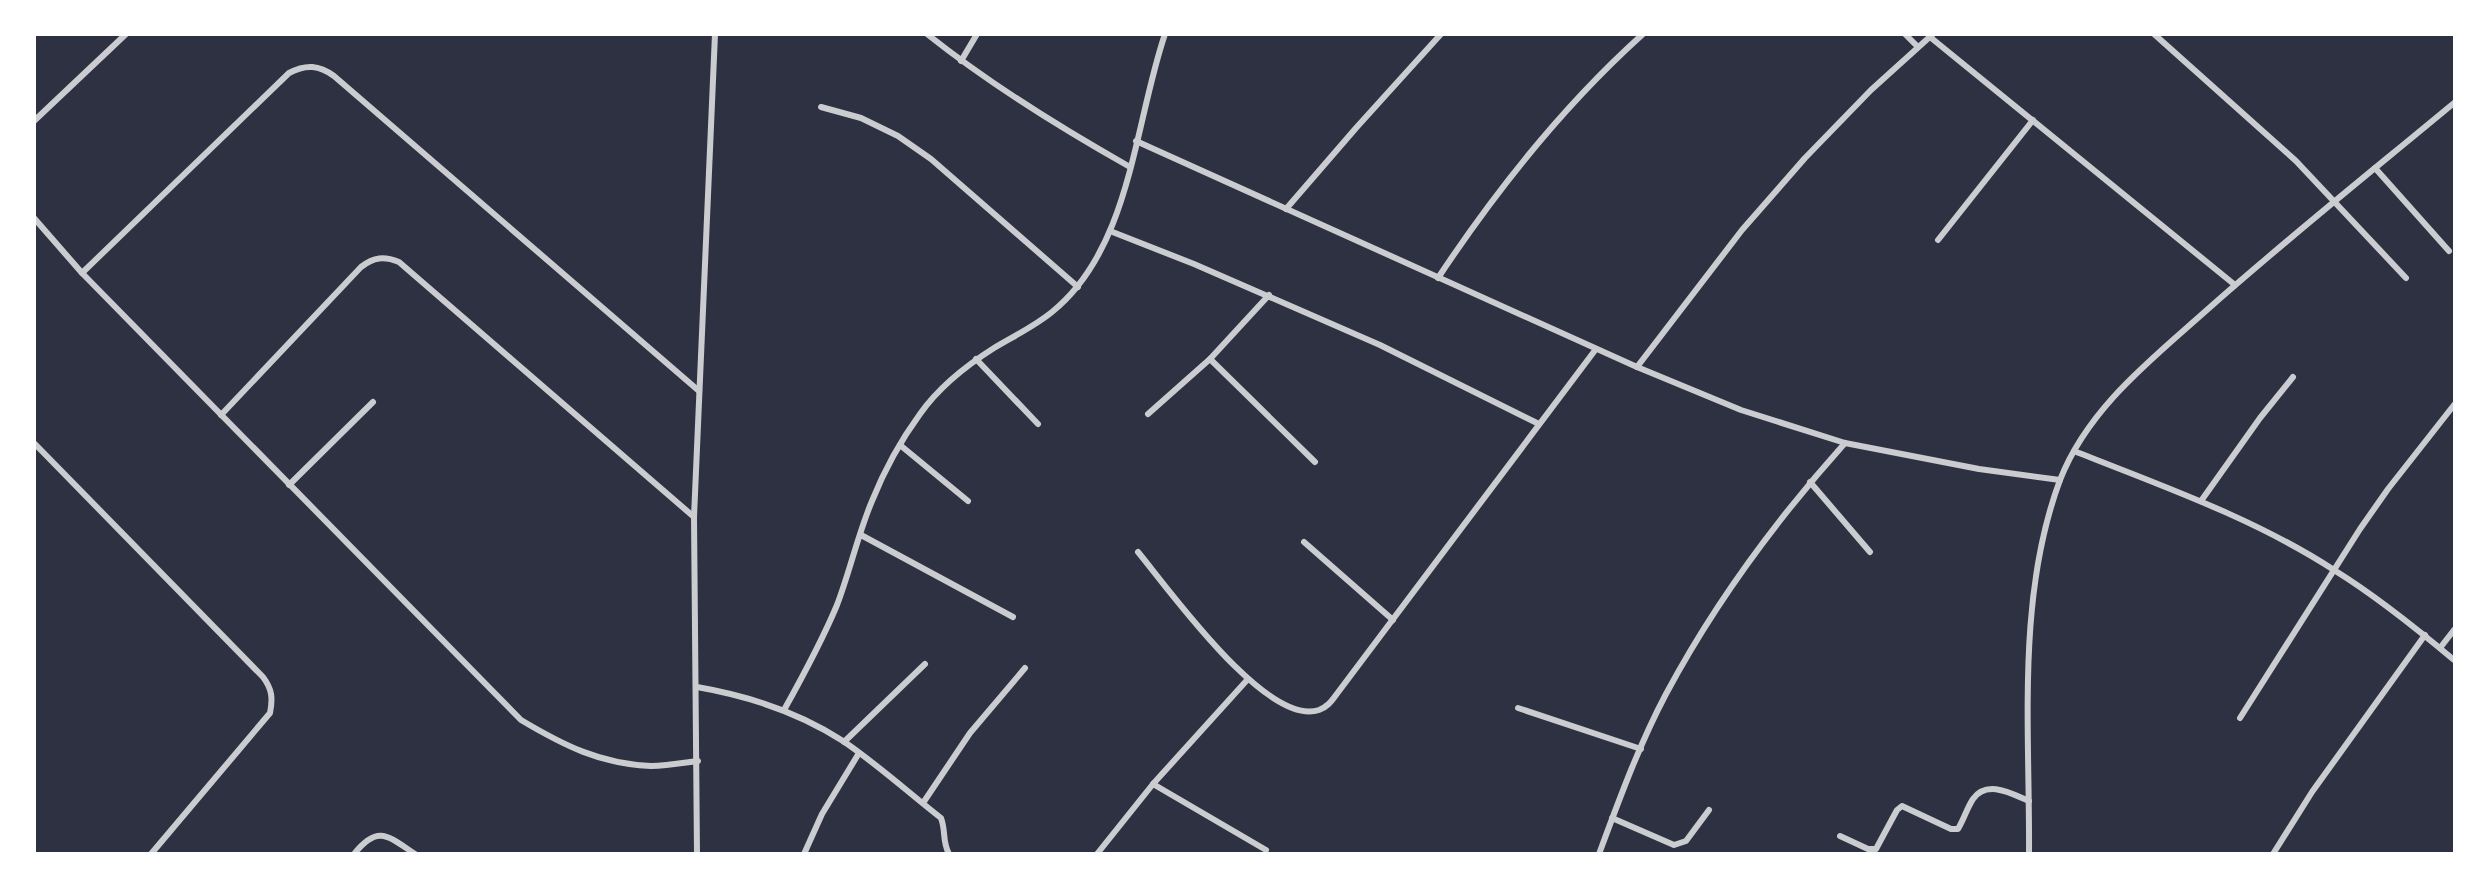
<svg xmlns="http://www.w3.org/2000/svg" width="2489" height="888" font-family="Raleway,sans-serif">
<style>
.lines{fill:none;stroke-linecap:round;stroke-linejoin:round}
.minor{stroke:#caccd0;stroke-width:6}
</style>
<rect width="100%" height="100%" fill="#2d3142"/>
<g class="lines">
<!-- minor -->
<g class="minor">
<path d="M927,34c64,51 132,93 203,133"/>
<path d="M1905,34l13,13"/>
<path d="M2154,34l142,127 110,117"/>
<path d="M1930,37l305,248"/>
<path d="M961,61l16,-27"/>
<path d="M821,107l40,11 37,18 33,23 147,128"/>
<path d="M34,121l92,-87"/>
<path d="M1136,141l501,226 104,43 104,33 134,26 81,11"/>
<path d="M2375,168l74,83"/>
<path d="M1286,209l70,-81 85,-94"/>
<path d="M34,218l48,55 439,447c42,25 79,44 130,46 15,0 32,-3 47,-5"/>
<path d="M1110,231l84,33 186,81 159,79"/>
<path d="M1938,240l95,-120"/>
<path d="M82,273l207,-200c17,-9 30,-8 45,3l365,315"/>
<path d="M1438,278c59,-89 125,-172 205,-244"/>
<path d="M976,359l62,65"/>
<path d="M1210,359l105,103"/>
<path d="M1637,367l105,-137 63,-72 66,-68 62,-56"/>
<path d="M1148,414l62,-55 59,-64"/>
<path d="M221,415l140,-148c13,-10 23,-11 38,-5l295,255"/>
<path d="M34,443l229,234c9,12 10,21 7,36l-119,141"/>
<path d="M900,445l68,56"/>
<path d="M2074,451c88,35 180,67 260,119 42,26 82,58 120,90"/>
<path d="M1810,482l60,70"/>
<path d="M289,485l84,-83"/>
<path d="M2201,501l59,-83 33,-41"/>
<path d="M861,535l152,82"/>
<path d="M1304,542l89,78"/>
<path d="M1138,552c30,36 129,176 181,158 8,-3 12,-8 17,-15l260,-346"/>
<path d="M2440,648l14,-18"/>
<path d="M697,687c52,9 101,25 146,54 34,23 66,52 98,77 5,13 1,23 8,36"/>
<path d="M1518,708l123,41"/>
<path d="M784,710c19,-34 38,-69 53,-105 13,-34 21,-71 35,-104 12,-30 29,-61 48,-87 19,-27 47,-49 74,-66 20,-12 41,-22 58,-36 79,-64 82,-187 113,-278"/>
<path d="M2240,718l120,-189 28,-40 66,-84"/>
<path d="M844,742l81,-78"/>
<path d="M1153,784l113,66"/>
<path d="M923,803l47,-70 55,-65"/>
<path d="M1612,818l62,27 12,-4 23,-31"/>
<path d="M1840,836l28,13h8l21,-39 5,-4 49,23h7c6,-10 9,-21 15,-30 14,-20 39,-5 56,2"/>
<path d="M354,854c24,-30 34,-18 61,0"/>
<path d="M697,854l-3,-337 21,-483"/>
<path d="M804,854l18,-40 37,-61"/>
<path d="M1097,854l56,-70 95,-105"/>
<path d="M1599,854c20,-54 40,-109 67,-160 48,-90 111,-175 179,-251"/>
<path d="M2029,854c1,-124 -13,-256 31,-374 28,-72 92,-121 148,-171 80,-71 164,-138 246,-206"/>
<path d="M2273,854l39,-62 113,-157"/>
</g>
</g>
<!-- border -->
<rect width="2489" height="888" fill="none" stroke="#ffffff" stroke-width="72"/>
</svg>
